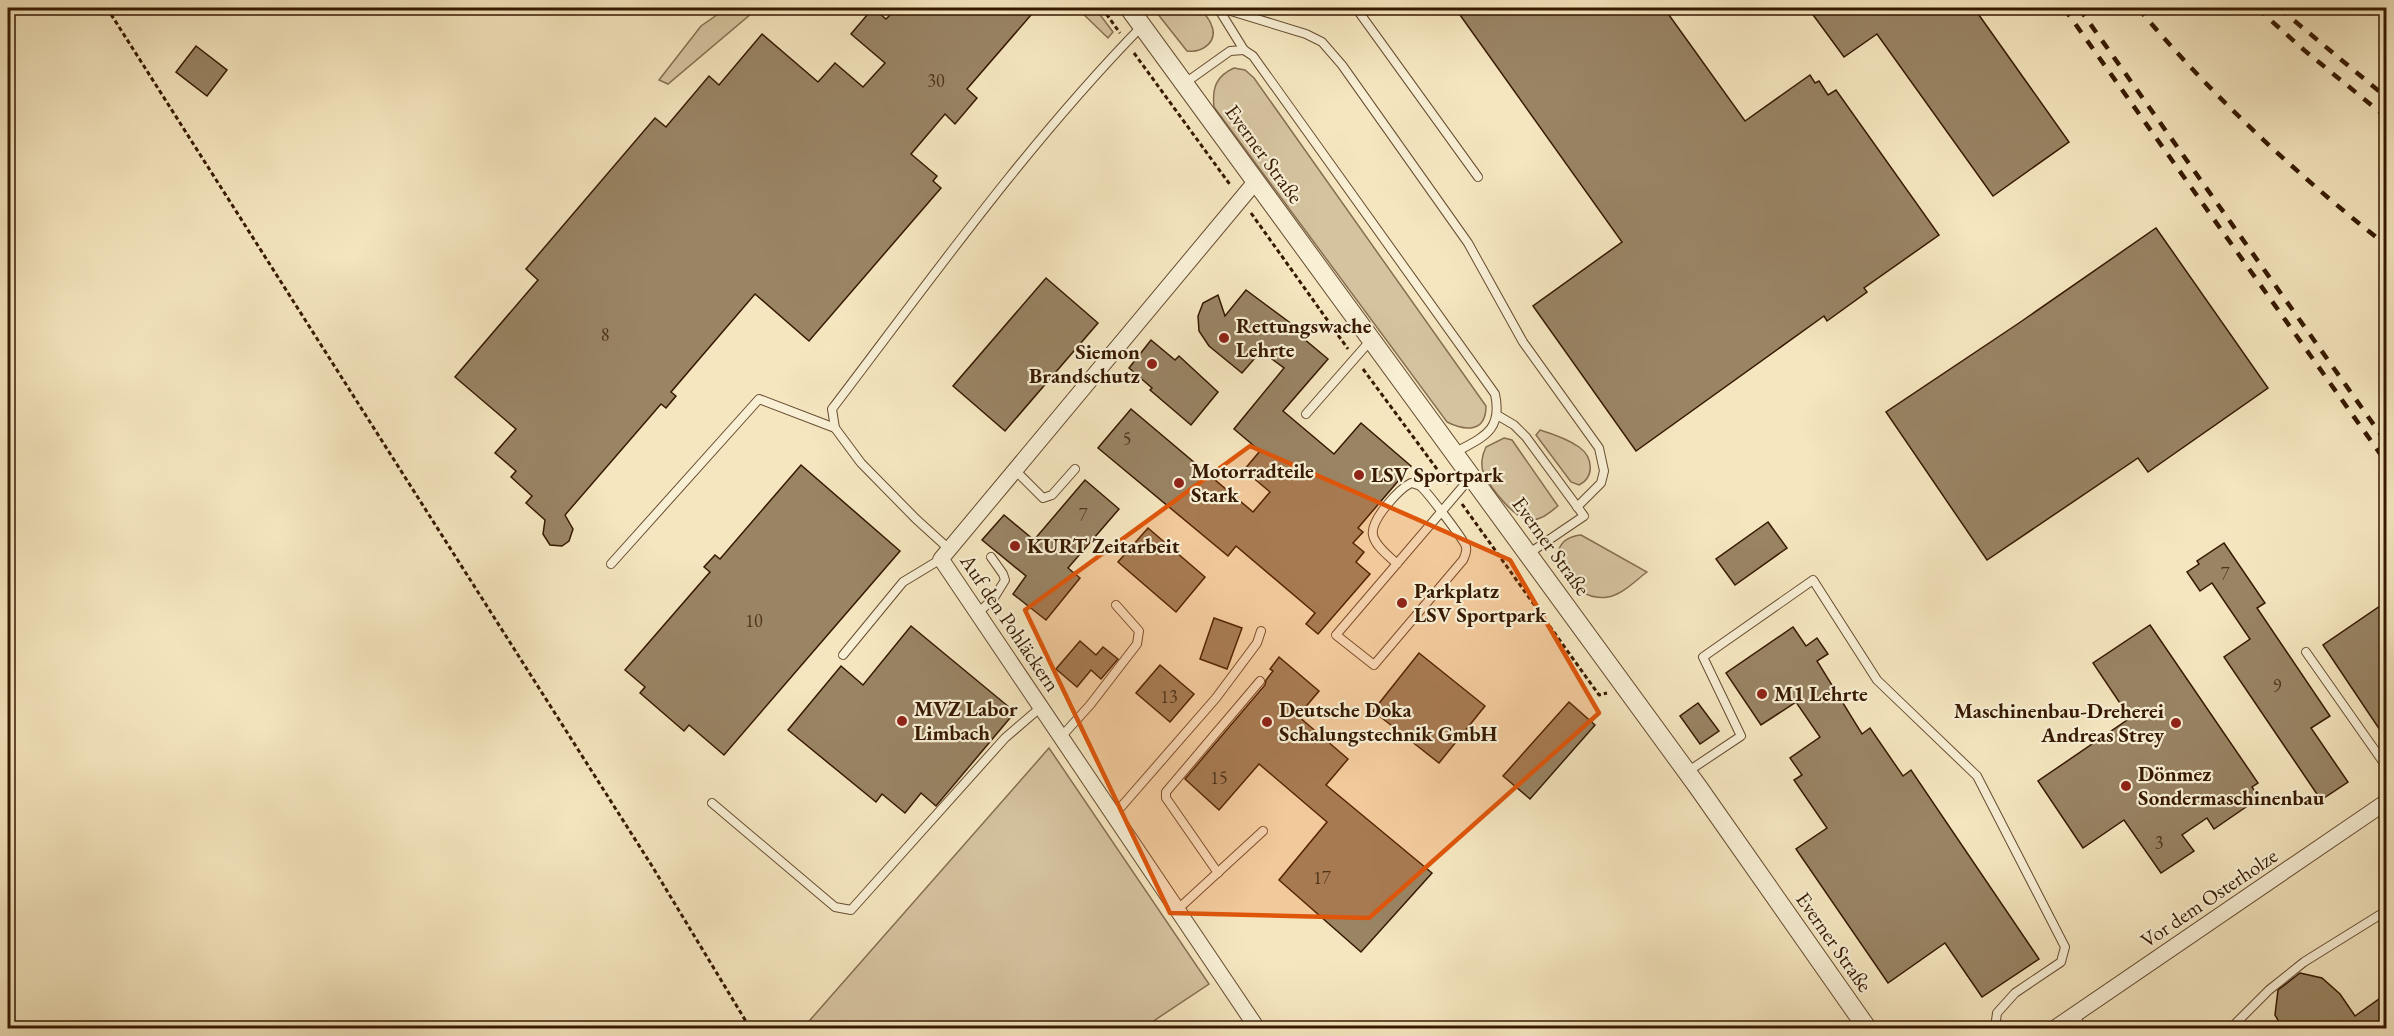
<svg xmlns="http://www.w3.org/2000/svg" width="2394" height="1036" font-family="'EB Garamond',serif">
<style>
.green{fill:#d5c39f;stroke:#866e50;stroke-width:1.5}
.building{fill:#998464;stroke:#361901;stroke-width:1.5}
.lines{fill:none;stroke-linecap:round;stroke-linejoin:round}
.service-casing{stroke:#664c30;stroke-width:10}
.minor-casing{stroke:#664c30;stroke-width:17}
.tertiary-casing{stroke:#664c30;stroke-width:20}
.path{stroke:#361901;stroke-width:3;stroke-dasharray:4.5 3;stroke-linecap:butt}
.service{stroke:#f8efd5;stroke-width:8}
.minor{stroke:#f8efd5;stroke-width:15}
.tertiary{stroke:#f8efd5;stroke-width:18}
.rail{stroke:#361901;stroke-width:4.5;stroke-dasharray:10 10;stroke-linecap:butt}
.marked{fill:#df560b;fill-opacity:0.2;stroke:#df560b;stroke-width:4.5;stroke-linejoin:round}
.poi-dot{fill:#8f2418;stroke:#f8efd5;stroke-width:2}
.labels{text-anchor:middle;stroke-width:4.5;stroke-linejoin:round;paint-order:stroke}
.number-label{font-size:18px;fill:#4f341a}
.street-label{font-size:21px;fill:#361901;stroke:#f8efd5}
.poi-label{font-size:21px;font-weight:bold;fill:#361901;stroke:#f8efd5;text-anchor:start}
</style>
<rect width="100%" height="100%" fill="#f5e6bf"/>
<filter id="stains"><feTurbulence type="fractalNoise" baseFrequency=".00333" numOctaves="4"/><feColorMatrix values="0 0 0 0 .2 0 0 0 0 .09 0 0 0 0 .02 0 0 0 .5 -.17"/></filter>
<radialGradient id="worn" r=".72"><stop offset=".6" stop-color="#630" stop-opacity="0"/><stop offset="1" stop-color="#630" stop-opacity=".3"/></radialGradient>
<!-- green -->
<g class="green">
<path d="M727,8h31l-90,76 -9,-4 42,-54z"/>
<path d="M1077,8h18l18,24 -5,6z"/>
<path d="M1153,8h47c3,5 9,10 11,16 8,17 -8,29 -24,27z"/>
<path d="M1234,68l11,2 9,8 232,328c0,27 -21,25 -39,16l-233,-315c-2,-19 2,-31 20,-39z"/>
<path d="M1540,430c13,4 29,10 39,17 14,10 16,30 0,38l-8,-3 -35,-47z"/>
<path d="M1504,438l8,2 46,66c-9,7 -16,14 -28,14 -16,-1 -39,-32 -46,-46 -4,-8 -2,-19 2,-27z"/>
<path d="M1581,535l66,37c-11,8 -25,23 -39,25 -41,7 -74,-57 -27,-62z"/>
<path d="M1049,748l160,236 -66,44h-340z"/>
</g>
<!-- building -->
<g class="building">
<path d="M873,8l13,11 11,-11h140l-70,81 10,9 -22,26 -10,-10 -34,40 26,22 -4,5 8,7 -132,153 -54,-47 -84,98 5,4 -10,12 -5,-4 -96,111 8,14 -4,12 -7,5 -12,-1 -7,-11 2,-14 -19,-17 6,-7 -21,-19 5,-6 -21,-18 21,-24 -61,-52 83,-97 -12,-11 129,-151 11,9 43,-51 10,9 43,-51 56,48 17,-19 28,24 22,-24 -34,-29z"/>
<path d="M1455,8h209l81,113 65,-46 5,8 4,-2 9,14 8,-5 103,145 -75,53 3,4 -40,29 -3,-5 -188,135 -103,-145 89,-64z"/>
<path d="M1808,8h166l95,134 -76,54 -116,-162 -33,23z"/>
<path d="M196,46l31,24 -20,26 -31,-24z"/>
<path d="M2156,228l112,160 -120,84 -10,-14 -151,102 -101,-148 133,-89z"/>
<path d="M1046,278l52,45 -93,108 -52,-45z"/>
<path d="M1246,290l47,35 -2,3 37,31 -45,52 51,43 27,-31 50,43 -53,62 5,4 -10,11 11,9 -8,10 14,12 -52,60 -12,-10 9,-11 -79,-67 -8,10 -130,-108 33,-39 122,103 17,-20 -26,-22 16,-19 -26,-22 50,-61 -23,-17 -19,22 -33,-27 -10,-15 -1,-15 5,-13 15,-8 7,21z"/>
<path d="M1151,340l24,20 4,-4 39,36 -27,33 -41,-35 2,-2 -23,-20z"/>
<path d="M801,465l99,86 -176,204 -35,-30 -5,6 -44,-38 5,-6 -20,-17 85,-98 -6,-5 11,-12 5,4z"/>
<path d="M1085,480l34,29 -51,59 12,10 -34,42 -33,-26 13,-18 -44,-36 22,-25 30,25z"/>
<path d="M1768,522l19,26 -52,37 -19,-26z"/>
<path d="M1148,528l57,49 -29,35 -58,-50z"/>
<path d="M2224,543l41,60 -8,5 73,108 -19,12 37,54 -27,18 -97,-143 26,-18 -38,-56 -12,8 -13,-19 12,-8 -2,-3z"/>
<path d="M2386,602v137l-63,-94z"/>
<path d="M1214,618l28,10 -15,41 -27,-10z"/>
<path d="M2150,625l108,158 -6,4 7,11 -45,31 -7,-11 -25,17 12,16 -33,22 -37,-53 -41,28 -45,-67 92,-63 -37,-55z"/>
<path d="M911,626l104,86 -79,94 -15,-13 -16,20 -23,-19 -6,8 -88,-72 53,-64 22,19z"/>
<path d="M1793,627l13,19 11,-8 11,16 -11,7 45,73 8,-6 33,48 8,-6 128,189 -57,38 -37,-54 -57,40 -92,-134 31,-21 -33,-48 8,-5 -12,-17 30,-21 -24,-35 -35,23 -35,-52z"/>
<path d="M1080,641l16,14 7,-8 15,12 -17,20 -10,-9 -14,17 -21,-18z"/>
<path d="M1419,653l66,53 -46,57 -66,-52z"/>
<path d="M1279,657l40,34 -21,25 50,43 -22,26 106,88 -71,79 -82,-72 48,-58 -68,-58 -40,46 -34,-31 80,-94 1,-5 7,-9 -3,-2z"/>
<path d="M1160,665l34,29 -24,28 -34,-29z"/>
<path d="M1569,702l26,23 -65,74 -27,-23z"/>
<path d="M1698,703l21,28 -19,13 -20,-28z"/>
<path d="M2300,973l22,5 18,16 15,22 31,-22v35h-103l-8,-14 3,-25z"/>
</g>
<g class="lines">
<!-- service casing -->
<g class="service-casing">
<g id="service">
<path d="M1218,8l26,42 9,6 242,338c8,37 -12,43 -41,59"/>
<path d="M1221,8l85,26 16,8 20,23 126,178 55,99 76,106 5,23 -3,12 -24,24"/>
<path d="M1356,8l122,169"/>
<path d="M1185,83l45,-32 14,-1"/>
<path d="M1306,414l64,-73"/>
<path d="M1497,415l17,10 12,12 58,79 -56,38"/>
<path d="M1015,470l28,28 9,-3 23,-26"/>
<path d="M949,549l-33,-30 -55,-56 -26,-35 -3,-19c99,-130 195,-265 309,-382"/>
<path d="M611,564l148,-165 76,29"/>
<path d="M1397,564c-8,-8 -22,-18 -24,-29 -3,-15 26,-46 38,-52 1,0 8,2 9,3 5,3 45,55 46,61 1,5 -1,9 -3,13l-89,105 -38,-30c45,-53 90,-105 135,-158"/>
<path d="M978,613l16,-15 11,-18 -2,-6 -12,-17"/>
<path d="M2306,652l80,114"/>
<path d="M843,655l60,-73 38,-23"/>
<path d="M1061,737l29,-32 47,-61 2,-13 -23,-26"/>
<path d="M1687,772l54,-36 -38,-79 110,-77 64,100 100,96 88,171 -4,15 -46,31 -18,20 -2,15"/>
<path d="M712,803l123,104 16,3 154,-172 36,-31"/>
<path d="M1114,815l102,-117 41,-55 4,-12"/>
<path d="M1218,873l-52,-75v-6l94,-111"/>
<path d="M1177,910l86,-79"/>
<path d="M2074,1016l9,12"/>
<path d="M2231,1028l38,-38 35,-28 82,-51"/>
</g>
</g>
<!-- minor casing -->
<g class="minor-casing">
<g id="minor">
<path d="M1256,181l-315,378 316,469"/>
<path d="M2055,1028l331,-226"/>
</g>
</g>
<!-- tertiary casing -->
<g class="tertiary-casing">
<path id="tertiary" d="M1129,8l569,779 169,241"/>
</g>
<!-- path -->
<g class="path">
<path d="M107,8l545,858 98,162"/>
<path d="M1102,8l18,25"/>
<path d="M1134,53l97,133"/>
<path d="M1251,213l97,136"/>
<path d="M1363,369l85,115"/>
<path d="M1462,504l137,191 8,-2"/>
</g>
<!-- service -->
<use href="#service" class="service"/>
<!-- minor -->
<use href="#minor" class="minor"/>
<!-- tertiary -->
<use href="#tertiary" class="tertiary"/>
<!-- rail -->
<g class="rail">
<path d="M2064,8l322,454"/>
<path d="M2079,8l307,434"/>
<path d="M2138,8c73,87 159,167 248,237"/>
<path d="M2257,8l47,42 82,67"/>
<path d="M2279,8l107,89"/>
<path d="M2364,8l22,16"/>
</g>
</g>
<!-- marked area -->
<path class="marked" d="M1250,446l260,114 89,153 -230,205 -199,-5 -145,-303z"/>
<!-- markers -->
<g class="poi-dot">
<circle cx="1224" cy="338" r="6"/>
<circle cx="1152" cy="364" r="6"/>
<circle cx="1359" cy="475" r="6"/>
<circle cx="1179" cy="483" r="6"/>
<circle cx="1015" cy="546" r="6"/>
<circle cx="1402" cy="603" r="6"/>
<circle cx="1762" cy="694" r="6"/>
<circle cx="902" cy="721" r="6"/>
<circle cx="1267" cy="722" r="6"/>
<circle cx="2176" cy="723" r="6"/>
<circle cx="2126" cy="786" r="6"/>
</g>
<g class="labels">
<!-- number labels -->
<g class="number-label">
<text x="936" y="87">30</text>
<text x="605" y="341">8</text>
<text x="1127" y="445">5</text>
<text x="1083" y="521">7</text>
<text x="2225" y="580">7</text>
<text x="754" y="627">10</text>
<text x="2277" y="692">9</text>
<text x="1169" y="703">13</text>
<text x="1219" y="784">15</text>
<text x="2159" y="849">3</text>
<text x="1322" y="884">17</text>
</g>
<!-- street labels -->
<g class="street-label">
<text transform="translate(1264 154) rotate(54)" y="7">Everner Straße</text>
<text transform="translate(1551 546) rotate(54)" y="7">Everner Straße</text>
<text transform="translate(1010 623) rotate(56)" y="7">Auf den Pohläckern</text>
<text transform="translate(2209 898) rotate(-34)" y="7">Vor dem Osterholze</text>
<text transform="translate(1834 942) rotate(55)" y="7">Everner Straße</text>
</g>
<!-- poi labels -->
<g class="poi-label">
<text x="1236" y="333">Rettungswache<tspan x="1236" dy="24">Lehrte</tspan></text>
<text x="1140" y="359" text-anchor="end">Siemon<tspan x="1140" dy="24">Brandschutz</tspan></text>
<text x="1191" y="478">Motorradteile<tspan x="1191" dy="24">Stark</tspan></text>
<text x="1371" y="482">LSV Sportpark</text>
<text x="1027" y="553">KURT Zeitarbeit</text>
<text x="1414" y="598">Parkplatz<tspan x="1414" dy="24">LSV Sportpark</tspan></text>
<text x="1774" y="701">M1 Lehrte</text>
<text x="914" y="716">MVZ Labor<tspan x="914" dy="24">Limbach</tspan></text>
<text x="1279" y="717">Deutsche Doka<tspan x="1279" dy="24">Schalungstechnik GmbH</tspan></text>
<text x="2164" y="718" text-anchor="end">Maschinenbau-Dreherei<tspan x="2164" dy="24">Andreas Strey</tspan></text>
<text x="2138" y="781">Dönmez<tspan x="2138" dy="24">Sondermaschinenbau</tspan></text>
</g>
</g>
<!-- margin -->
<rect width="2394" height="1036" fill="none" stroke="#f5e6bf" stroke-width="30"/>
<rect x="9" y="9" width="2376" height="1018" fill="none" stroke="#361901" stroke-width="3"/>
<rect x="15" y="15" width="2364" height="1006" fill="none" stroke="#361901" stroke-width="1.5"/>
<rect width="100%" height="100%" filter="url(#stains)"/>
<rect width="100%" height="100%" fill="url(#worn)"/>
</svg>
